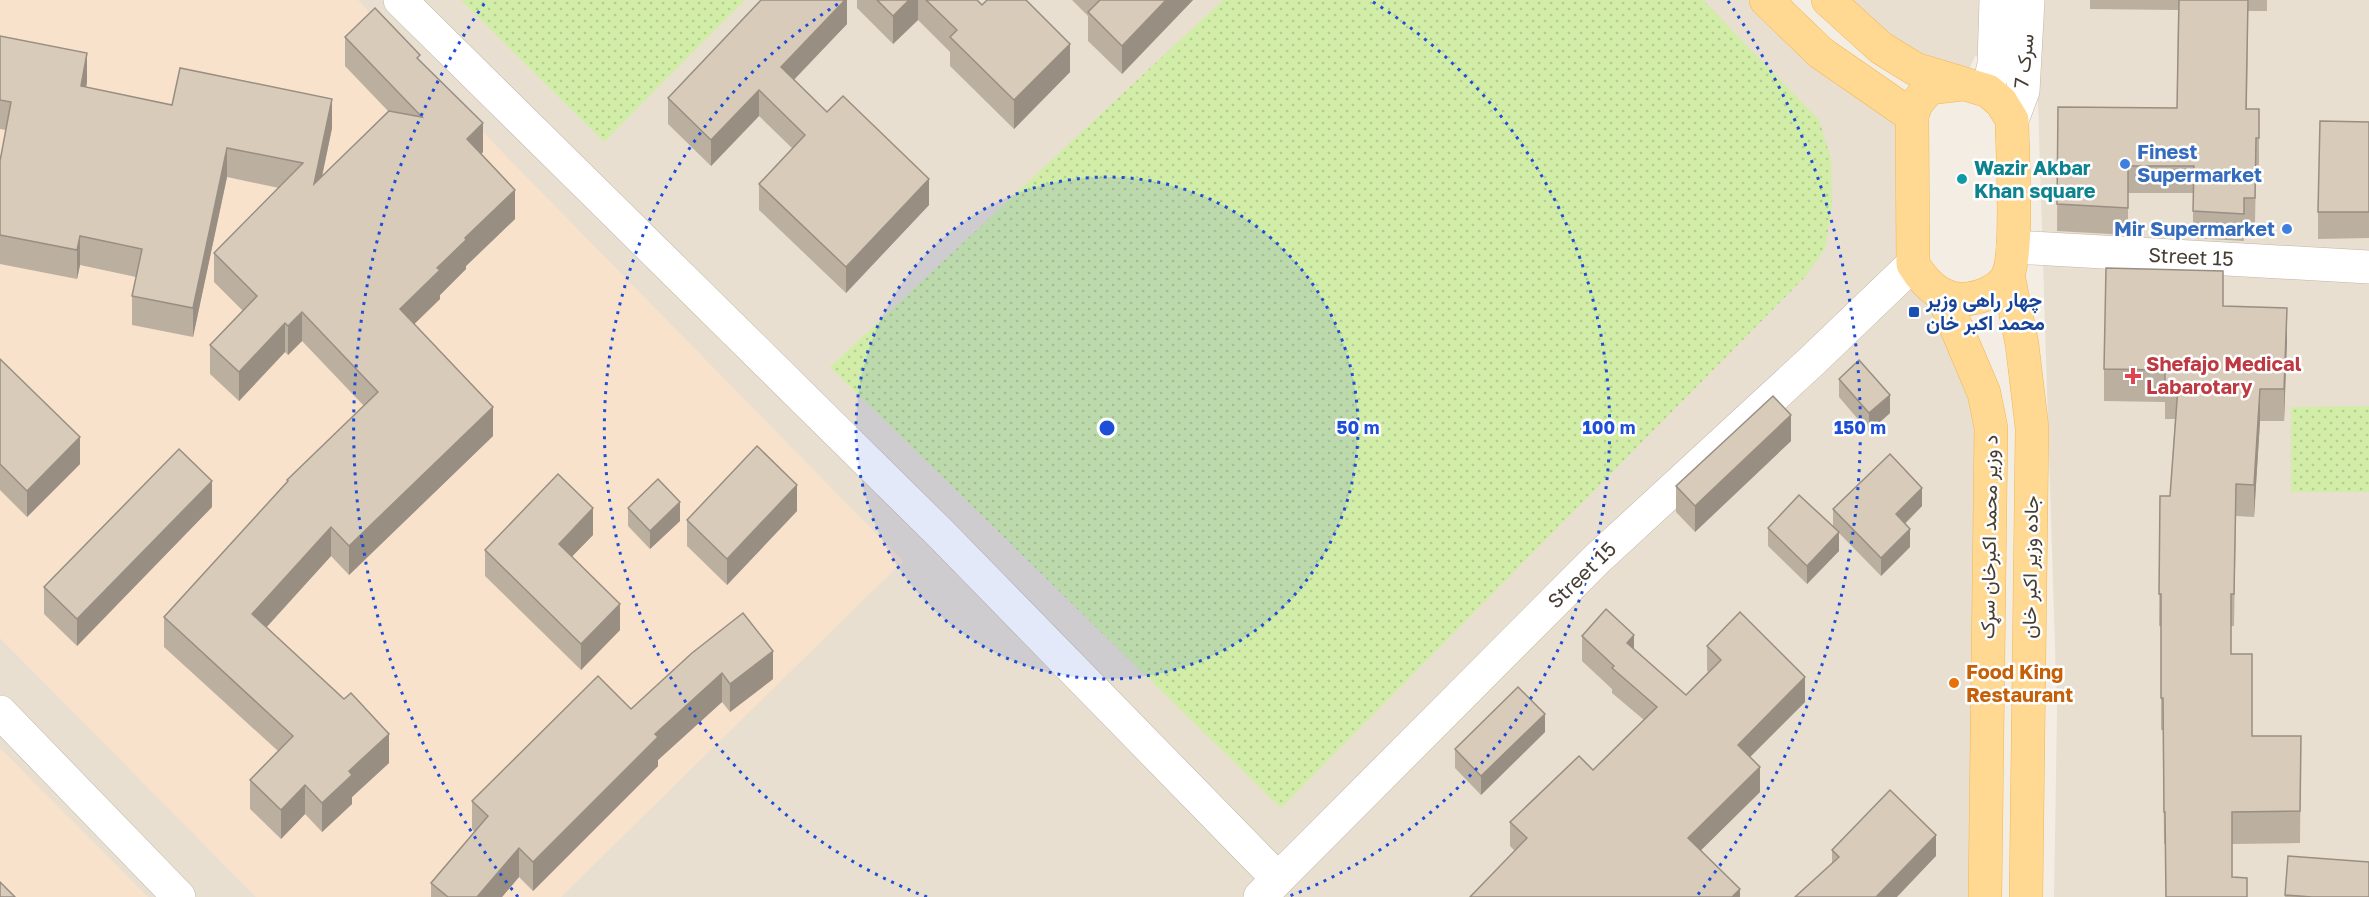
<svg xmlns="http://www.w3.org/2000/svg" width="2369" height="897" font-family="'Golos Text',Vazirmatn,sans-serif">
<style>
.residential{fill:#e8dfd0}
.commercial{fill:#f9e2cb}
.grass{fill:url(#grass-dots)}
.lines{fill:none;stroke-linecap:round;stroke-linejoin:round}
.minor-casing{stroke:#c0b5a5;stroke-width:34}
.primary-casing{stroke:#f1b754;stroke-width:34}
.minor{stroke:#fff;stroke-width:33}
.primary{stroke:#ffd891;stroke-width:33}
.wall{fill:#bbafa0}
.shaded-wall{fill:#988e82}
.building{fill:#d9cbba;stroke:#988e82;stroke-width:1.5}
.ring{fill:none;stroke:#1d4ed8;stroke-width:3;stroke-dasharray:3 6}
.shop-dot{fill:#3f7fe0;stroke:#fff;stroke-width:2}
.culture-dot{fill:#0f9aa8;stroke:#fff;stroke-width:2}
.transit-dot{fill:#1a4fb4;stroke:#fff;stroke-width:2}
.health-dot{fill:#e0444e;stroke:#fff;stroke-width:2}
.food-dot{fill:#e8710a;stroke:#fff;stroke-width:2}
.labels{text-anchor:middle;stroke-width:5;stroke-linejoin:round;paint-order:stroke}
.street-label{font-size:20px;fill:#463d33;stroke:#fff}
.shop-label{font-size:20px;font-weight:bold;fill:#366cbe;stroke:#fff;text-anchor:start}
.culture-label{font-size:20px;font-weight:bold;fill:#0d838f;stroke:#fff;text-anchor:start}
.transit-label{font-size:20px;font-weight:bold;fill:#164399;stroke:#fff;text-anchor:start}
.health-label{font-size:20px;font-weight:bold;fill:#be3a42;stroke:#fff;text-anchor:start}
.food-label{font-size:20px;font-weight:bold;fill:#c56008;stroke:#fff;text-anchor:start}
.centre{fill:#1d4ed8;stroke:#fff;stroke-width:3}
.ring-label{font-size:18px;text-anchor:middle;font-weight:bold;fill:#1d4ed8;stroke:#fff;stroke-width:5;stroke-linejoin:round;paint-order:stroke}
</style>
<defs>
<pattern id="grass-dots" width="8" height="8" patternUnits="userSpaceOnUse" patternTransform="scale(1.5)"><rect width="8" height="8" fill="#d2eda7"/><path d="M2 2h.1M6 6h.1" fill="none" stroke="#b6cc90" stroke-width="1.8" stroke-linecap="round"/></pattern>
</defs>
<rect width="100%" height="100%" fill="#f4ede3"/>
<!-- residential -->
<g class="residential">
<path d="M0,0h1766l146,116 1,148 71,129 1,504h-1985z"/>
<path d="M1828,0h541v897h-315l3,-185 -20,-643 -62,-13 -12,28z"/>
</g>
<!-- commercial -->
<g class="commercial">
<path d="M0,0h358l144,152 401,409 -342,336h-305l-256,-259z"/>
<path d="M0,748l148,149h-148z"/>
</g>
<!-- grass -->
<g class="grass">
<path d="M461,0h284l-141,142z"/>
<path d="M1223,0h480l116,120 12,39 1,46 -7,44 -21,29 -523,530 -451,-441z"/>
<path d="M2369,406v86h-78v-85z"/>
</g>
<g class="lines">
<!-- minor casing -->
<g class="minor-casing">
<g id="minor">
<path d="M400,0l540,533 338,346"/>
<path d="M1988,91l6,-27 2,-64"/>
<path d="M2012,120l11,-29 5,-91"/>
<path d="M2013,247l356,20"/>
<path d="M0,712l179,185"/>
<path d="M1260,897l337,-338 216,-199 100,-96"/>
</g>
</g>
<!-- primary casing -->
<g class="primary-casing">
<g id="primary">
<path d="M1766,0l55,53 91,63"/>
<path d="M1828,0l53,48 34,21 73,22 13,11 11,18c0,30 7,135 -5,157 -8,14 -28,22 -44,22 -23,1 -39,-17 -50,-35l-1,-148 4,-12 13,-16 34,-4"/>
<path d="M2008,275l14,69 10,84 -6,469"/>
<path d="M1942,294l42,99 7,35 -6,469"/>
</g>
</g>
<!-- minor -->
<use href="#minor" class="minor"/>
<!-- primary -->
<use href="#primary" class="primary"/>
</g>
<!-- wall -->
<g class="wall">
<path d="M847,0v24l-53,56 33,32 102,93 -83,88 -87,-83v-26l34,-35 -34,-33 -48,50 -43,-42v-26z"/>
<path d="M857,0h120l5,5 88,67 -56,57 -64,-63v-14l-32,-32 -25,24 -36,-36z"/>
<path d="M1072,0h121l-71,74 -34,-33v-25z"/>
<path d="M2090,0h177v11h-19l-1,98h12v56h-3l-1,60h-11v16l-51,-3v-45h-65v42l-71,-4 1,-124 119,1 1,-98 -88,-1z"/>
<path d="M0,36l87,46 -1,5 86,18 160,23 -10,49 66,-66 -43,-45v-29l75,24 63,91 -2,2 34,65 -49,47v3l-26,26v4l-26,25 79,112 -144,139 -18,-19 -65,72 123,135 -37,34v7l-30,28 -17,-18 -24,25 -31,-30v-29l28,-29 -114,-104v-30l123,-134v-3l77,-74 -62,-65 -14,14 -3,-3 -46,49 -29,-27v-29l33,-34 -29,-29v-29l65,-65 -52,-11 -34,160 -61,-12v-29l4,-19 -56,-12 -3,14 -77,-15v-103l6,-31 -6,-1z"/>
<path d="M2369,122v116l-51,1v-27z"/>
<path d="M2223,306l64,34 -3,81h-24l-6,96 -18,-1 -2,110h-3v28l21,82h49l-1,107 -68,1v33l15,20 -82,-53h-1l-1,-114h-2v-104h-2l1,-130h10l5,-77h-10v-17l-61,-1v-32z"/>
<path d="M0,359l80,105 -53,53 -27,-27z"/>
<path d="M1839,379l51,34 -21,19 -30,-35z"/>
<path d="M1791,441l-96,91 -19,-20v-26z"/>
<path d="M1922,506l-17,18 5,23 -29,29 -42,-43v18l-32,33 -39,-38v-18l65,-1v-18z"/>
<path d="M212,507l-135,139 -33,-32v-27z"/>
<path d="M628,508l52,13 -30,28 -22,-23z"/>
<path d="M797,511l-70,74 -40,-39v-26z"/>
<path d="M593,535l-21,21 48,74 -39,40 -96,-94v-26z"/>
<path d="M1582,636l52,13 52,46 22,-23 -1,-2v-24l98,56 -55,55 10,35 -59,58 39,47 -225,-46 -5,-5v-24l83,-52 51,-50 -32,-27v-4l-30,-28z"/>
<path d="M692,653l81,26 -43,33 -8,-10 -64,58v6l-125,125 -14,-14 -17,20h-71v-14l44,-51 -3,-3v-28l159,-92z"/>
<path d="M1545,732l-64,63 -26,-27v-19z"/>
<path d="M1832,850l104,6 -104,8z"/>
<path d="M2288,856l81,41h-84z"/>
</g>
<!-- shaded-wall -->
<g class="shaded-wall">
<path d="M845,0h2v24l-66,69v-26z"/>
<path d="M909,0h9v20l-25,24v-28z"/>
<path d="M1166,0h27l-71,74v-28z"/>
<path d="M1070,44v28l-56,57v-29z"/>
<path d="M87,53v29l-6,33v-29z"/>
<path d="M759,90v26l-48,50v-26z"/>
<path d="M332,99v29l-18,86v-30z"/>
<path d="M483,123v29l-16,16v-29z"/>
<path d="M227,148v29l-34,160v-29z"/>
<path d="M929,179v26l-83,88v-26z"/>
<path d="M515,190v29l-49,47v3l-26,26v4l-40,39v-29l65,-71z"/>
<path d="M80,236v29l-3,14v-29z"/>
<path d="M2287,308v32l-3,81v-32z"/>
<path d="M302,312v29l-14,14v-29z"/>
<path d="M285,323v29l-46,49v-29z"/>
<path d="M2260,389v32l-6,96v-32z"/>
<path d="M1890,395v18l-21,19v-19z"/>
<path d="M493,407v29l-144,139v-29z"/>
<path d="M1791,415v26l-96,91v-26z"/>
<path d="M80,437v27l-53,53v-26z"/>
<path d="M212,481v26l-135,139v-27z"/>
<path d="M797,485v26l-70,74v-26z"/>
<path d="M1922,488v18l-26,26v-18z"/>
<path d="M680,502v19l-30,28v-18z"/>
<path d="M593,508v27l-34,35v-26z"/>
<path d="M331,527v29l-79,87v-29z"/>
<path d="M1910,529v18l-29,29v-18z"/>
<path d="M1839,532v19l-32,33v-18z"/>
<path d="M620,604v26l-39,40v-26z"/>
<path d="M1634,635v25l-7,-17z"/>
<path d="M773,651v28l-43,33v-28z"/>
<path d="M722,673v29l-64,58v6l-125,125v-29l122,-128z"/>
<path d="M1805,677v25l-67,67v-24z"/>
<path d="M1545,714v18l-64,63v-19z"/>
<path d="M389,734v29l-37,34v7l-30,28v-29l27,-32z"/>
<path d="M1760,767v25l-72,71v-25z"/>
<path d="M305,785v29l-24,25v-29z"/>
<path d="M1936,835v21l-39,41h-21z"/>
<path d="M519,848v29l-17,20h-25z"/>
<path d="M1740,889v8h-8z"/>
</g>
<!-- building -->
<g class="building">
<path d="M761,0h84l-64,67 46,45 16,-16 86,83 -83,88 -87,-83 46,-49 -46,-45 -48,50 -43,-42z"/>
<path d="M877,0h32l-16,16z"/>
<path d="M926,0h51l5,5 5,-5h39l44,44 -56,56 -64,-63 7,-7z"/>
<path d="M1100,0h-1h67l-44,46 -34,-34z"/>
<path d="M2179,0h69l-2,109h13v29h-3l-1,60h-11v16l-51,-3 1,-45h-66v42l-71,-4 1,-97 119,1z"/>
<path d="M375,8l45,47 -3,3 66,65 -16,16 48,51 -50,48 1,2 -29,28 3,2 -40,39 93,98 -144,139 -18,-19 -79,87 92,85 7,-6 38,41 -40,37 3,4 -30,28 -17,-18 -24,25 -31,-30 43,-44 -129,-119 124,-136 -1,-1 91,-88 -76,-80 -14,14 -3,-3 -46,49 -29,-27 47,-49 -43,-43 89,-90 -76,-15 -34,160 -61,-12 10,-47 -62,-13 -3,14 -77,-15v-74l11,-59 -11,-2v-64l87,17 -6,33 91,19 8,-37 152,31 -18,85 75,-73 33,6 -77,-80z"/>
<path d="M2320,121l49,1v90h-51z"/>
<path d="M2106,268l117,3v35l64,2 -3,81h-24l-6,96 -18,-1 -2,110h-3v60h21v82h49l-1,75 -68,1v65l15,1v19h-81l-1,-85h-1l-1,-114h-2v-104h-2l1,-98h10l8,-109h-13v-17l-61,-1z"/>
<path d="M0,359l80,78 -53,54 -27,-27z"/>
<path d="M1859,360l31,35 -21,18 -30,-34z"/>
<path d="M1773,396l18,19 -96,91 -19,-20z"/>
<path d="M757,446l40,39 -70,74 -40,-39z"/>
<path d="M179,449l33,32 -135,138 -33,-32z"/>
<path d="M1890,454l32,34 -26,26 14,15 -29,29 -48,-49z"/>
<path d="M558,474l35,34 -34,36 61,60 -39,40 -96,-94z"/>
<path d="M658,479l22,23 -30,29 -22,-23z"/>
<path d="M1799,495l40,37 -32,34 -39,-38z"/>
<path d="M1606,609l28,26 -7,8 59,52 35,-35 -14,-14 33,-34 65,65 -67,68 22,22 -72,71 52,51 -8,8h-262l57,-59 -17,-16 69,-66 14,14 64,-63 -45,-39 2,-2 -32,-30z"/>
<path d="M743,613l30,38 -43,33 -8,-11 -67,61 3,3 -125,125 -14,-14 -42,49h-29l-17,-14 57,-67 -16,-15 126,-125 33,33 61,-56z"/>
<path d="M1518,687l27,27 -64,62 -26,-27z"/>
<path d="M1890,790l46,45 -60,62h-81l44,-40 -7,-7z"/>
<path d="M2288,856l81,6v35h-57l-27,-2z"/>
<path d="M0,882l15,15h-15z"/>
</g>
<!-- distance rings -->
<circle cx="1107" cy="428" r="251" fill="#1d4ed8" fill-opacity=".12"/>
<g class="ring">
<circle cx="1107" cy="428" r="251"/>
<path d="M927 897A502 502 0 0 1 841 2M1373 2A502 502 0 0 1 1287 897"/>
<path d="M518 897A753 753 0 0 1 486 1M1728 1A753 753 0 0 1 1696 897"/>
</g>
<!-- markers -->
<g class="shop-dot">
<circle cx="2125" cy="164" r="6"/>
<circle cx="2287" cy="229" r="6"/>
</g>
<circle class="culture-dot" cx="1962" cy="179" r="6"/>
<rect class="transit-dot" x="1908" y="306" width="12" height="12" rx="3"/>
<path class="health-dot" d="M2130 367h6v6h6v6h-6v6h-6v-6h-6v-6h6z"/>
<circle class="food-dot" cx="1954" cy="683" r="6"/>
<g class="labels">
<!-- street labels -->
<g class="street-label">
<text transform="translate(2024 61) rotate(-84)" y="7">سرک 7</text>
<text transform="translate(2191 257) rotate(3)" y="7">Street 15</text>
<text transform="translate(1989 537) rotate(-89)" y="7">د وزیر محمد اکبرخان سړک</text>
<text transform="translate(2030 567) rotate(-89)" y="7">جاده وزیر اکبر خان</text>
<text transform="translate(1582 575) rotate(-44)" y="7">Street 15</text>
</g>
<!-- shop labels -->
<g class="shop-label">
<text x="2137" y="159">Finest<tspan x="2137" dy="23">Supermarket</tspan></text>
<text x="2275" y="236" text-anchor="end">Mir Supermarket</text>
</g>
<!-- culture labels -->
<g class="culture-label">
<text x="1974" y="175">Wazir Akbar<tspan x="1974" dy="23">Khan square</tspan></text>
</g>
<!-- transit labels -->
<g class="transit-label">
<text x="1926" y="307">چهار راهی وزیر<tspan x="1926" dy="23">محمد اکبر خان</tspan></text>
</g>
<!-- health labels -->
<g class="health-label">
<text x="2146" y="371">Shefajo Medical<tspan x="2146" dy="23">Labarotary</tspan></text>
</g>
<!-- food labels -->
<g class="food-label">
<text x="1966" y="679">Food King<tspan x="1966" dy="23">Restaurant</tspan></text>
</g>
</g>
<circle cx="1107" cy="428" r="9" class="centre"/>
<g class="ring-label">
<text x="1358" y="434">50 m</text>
<text x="1609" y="434">100 m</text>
<text x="1860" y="434">150 m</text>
</g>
</svg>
